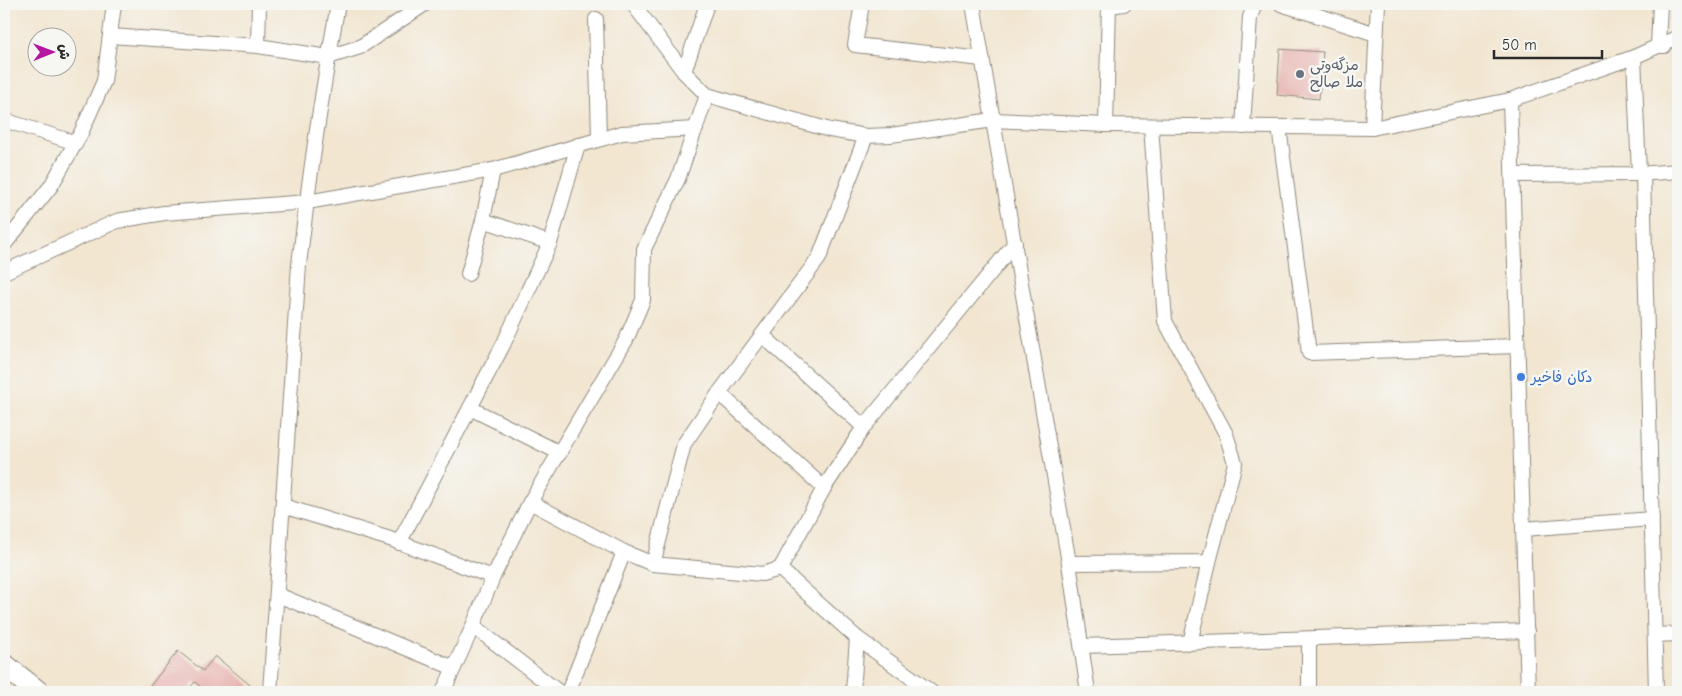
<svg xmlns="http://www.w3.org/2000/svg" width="1682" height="696" font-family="'Comic Neue','Playpen Sans Arabic',sans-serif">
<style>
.building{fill:#e7b1ae}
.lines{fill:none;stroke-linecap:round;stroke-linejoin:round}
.street-casing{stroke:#8e887e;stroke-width:16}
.primary-casing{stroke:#8e887e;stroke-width:24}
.street{stroke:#fff;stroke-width:14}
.primary{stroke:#fff;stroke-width:22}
.worship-dot{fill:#6b7280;stroke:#f6f6f2;stroke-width:2}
.shop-dot{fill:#3f7fe0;stroke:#f6f6f2;stroke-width:2}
.labels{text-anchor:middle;stroke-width:5;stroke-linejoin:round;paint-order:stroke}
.worship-label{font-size:15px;fill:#5b616d;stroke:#f6f6f2;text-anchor:start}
.shop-label{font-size:15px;fill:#366cbe;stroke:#f6f6f2;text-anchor:start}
</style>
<rect width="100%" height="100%" fill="#f6f6f2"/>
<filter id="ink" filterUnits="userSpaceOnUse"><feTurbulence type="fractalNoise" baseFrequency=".02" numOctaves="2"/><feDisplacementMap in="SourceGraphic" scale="10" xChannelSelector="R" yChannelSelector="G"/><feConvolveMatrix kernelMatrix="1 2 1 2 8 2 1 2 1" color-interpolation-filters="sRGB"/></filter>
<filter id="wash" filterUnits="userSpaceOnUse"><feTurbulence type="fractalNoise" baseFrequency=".0096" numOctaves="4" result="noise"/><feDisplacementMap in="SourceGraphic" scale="20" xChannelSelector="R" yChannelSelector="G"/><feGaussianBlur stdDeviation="1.12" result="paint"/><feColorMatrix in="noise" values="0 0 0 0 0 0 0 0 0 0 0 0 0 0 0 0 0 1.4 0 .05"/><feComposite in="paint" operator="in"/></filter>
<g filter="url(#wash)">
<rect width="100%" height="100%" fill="#f2e6d1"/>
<g id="blocks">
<!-- building -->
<g class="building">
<path d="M1280,49l43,3 -4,47 -42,-4z"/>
<path d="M178,651l25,20 12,-15 35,29 -5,7h-38l-12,-10 -9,10h-41z"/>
</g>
</g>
</g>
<g filter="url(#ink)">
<use href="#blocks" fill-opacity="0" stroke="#8e887e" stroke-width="1"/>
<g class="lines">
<!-- street casing -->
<g class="street-casing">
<g id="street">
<path d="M633,4l51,68 23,23 123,35 36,6 25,-1 102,-15 113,5 266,3 138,-28 124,-43 44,-20"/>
<path d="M862,4l-7,41 127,14"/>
<path d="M973,4l96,559 19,129"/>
<path d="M1281,4l95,30"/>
<path d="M1660,4l-2,42h6"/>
<path d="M1109,6l15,-2"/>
<path d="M596,19l3,120"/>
<path d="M110,36l148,10 70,11 32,-10 65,-43"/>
<path d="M258,46l1,-42"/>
<path d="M1634,57l5,117"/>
<path d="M684,72l23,-68"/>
<path d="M1510,100l18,592"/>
<path d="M4,120l72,23"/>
<path d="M1106,125l3,-121"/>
<path d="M1243,127l7,-110 5,-13"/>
<path d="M1279,127l30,226 208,-7"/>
<path d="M1372,128l6,-124"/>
<path d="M1643,173l13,519"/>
<path d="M1513,175l126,-1 39,-3"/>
<path d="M483,220l67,23"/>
<path d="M4,245l47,-59 30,-53 23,-52 10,-77"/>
<path d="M4,272l113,-51 47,-8 143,-11 186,-32 129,-37 74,-4"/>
<path d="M468,274l15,-54 10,-50"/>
<path d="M762,335l102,92"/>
<path d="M719,393l105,95"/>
<path d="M470,408l90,45"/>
<path d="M530,502l94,50 29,12 109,10 18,-5 44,-81 40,-61 151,-184"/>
<path d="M283,506l107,33 103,38"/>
<path d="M1523,529l129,-10"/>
<path d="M399,543l104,-198 47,-102 28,-98"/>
<path d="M1069,563l140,-1 26,-99 -9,-29 -61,-113 -14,-195"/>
<path d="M653,564l31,-120 35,-51 100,-135 47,-122"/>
<path d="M780,569l77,69 74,54"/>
<path d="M278,595l176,73"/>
<path d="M473,626l86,66"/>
<path d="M1655,635l23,-1"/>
<path d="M1309,639v53"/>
<path d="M1190,643l19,-81"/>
<path d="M1082,646l445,-15"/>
<path d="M270,692l29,-427c10,-87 23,-175 39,-261"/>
<path d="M443,692l30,-66 20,-49 37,-75 96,-162 17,-40 1,-51 34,-70 29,-84"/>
<path d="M568,692l56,-140"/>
<path d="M853,692l4,-54"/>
</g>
</g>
<!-- primary casing -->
<g class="primary-casing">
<path id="primary" d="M4,665l34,27"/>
</g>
<!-- street -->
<use href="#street" class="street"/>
<!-- primary -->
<use href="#primary" class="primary"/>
</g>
</g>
<!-- markers -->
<circle class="worship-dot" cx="1300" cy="74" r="5"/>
<circle class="shop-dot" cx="1521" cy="377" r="5"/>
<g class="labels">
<!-- worship labels -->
<g class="worship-label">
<text x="1310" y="70">مزگه‌وتی<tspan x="1310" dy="17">ملا صالح</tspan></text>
</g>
<!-- shop labels -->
<g class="shop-label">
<text x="1531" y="382">دكان فاخیر</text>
</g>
</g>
<!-- margin -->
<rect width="1682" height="696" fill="none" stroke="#f6f6f2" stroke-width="20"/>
<!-- north arrow -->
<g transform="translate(52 52) rotate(89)"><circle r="24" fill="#f6f6f2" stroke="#a5a5a2"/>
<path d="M0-4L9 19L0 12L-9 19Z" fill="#b5179e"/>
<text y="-8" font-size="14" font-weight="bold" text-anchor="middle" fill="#2b2b2b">ش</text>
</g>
<!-- scale -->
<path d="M1494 50v8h108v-8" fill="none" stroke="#2b2b2b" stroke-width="2.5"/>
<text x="1502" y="50" font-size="15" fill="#2b2b2b" stroke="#f6f6f2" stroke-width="4" paint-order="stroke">50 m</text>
</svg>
